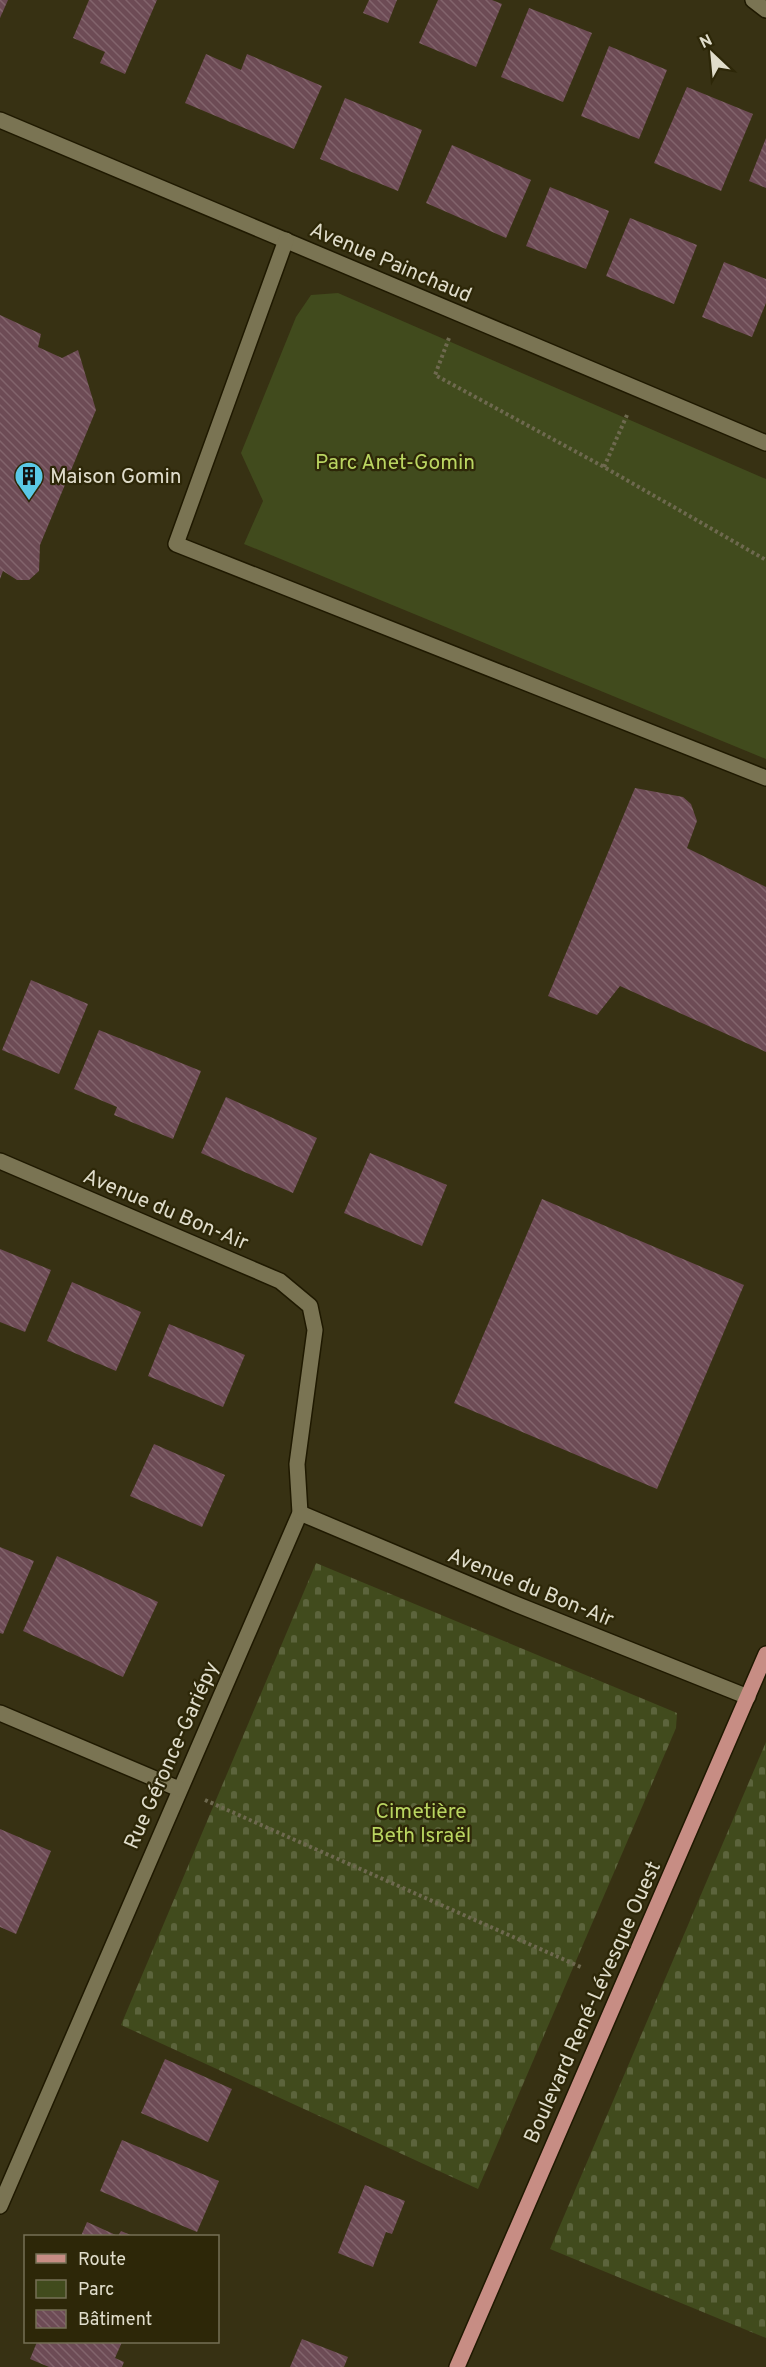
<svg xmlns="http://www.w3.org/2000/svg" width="766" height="2367" font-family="Overpass,sans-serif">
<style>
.cemetery{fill:url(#cemetery-stones)}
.park{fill:#414b1d}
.building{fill:url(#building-back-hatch)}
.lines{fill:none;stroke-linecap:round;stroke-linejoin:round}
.minor-casing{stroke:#1f1900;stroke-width:18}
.major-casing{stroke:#1f1900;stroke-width:18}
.path{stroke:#6e694f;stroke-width:4;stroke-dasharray:3 3;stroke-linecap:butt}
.minor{stroke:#7a7453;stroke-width:15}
.major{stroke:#c78d84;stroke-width:15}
.labels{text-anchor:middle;stroke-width:4.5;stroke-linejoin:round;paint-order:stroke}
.street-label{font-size:21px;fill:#e0ddcb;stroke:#2d2708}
.park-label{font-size:21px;fill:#bad561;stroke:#2d2708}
.poi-label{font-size:21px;fill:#e0ddcb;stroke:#2d2708;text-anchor:start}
</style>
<defs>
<pattern id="cemetery-stones" width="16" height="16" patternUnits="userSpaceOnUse" patternTransform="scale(1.5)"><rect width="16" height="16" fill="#414b1d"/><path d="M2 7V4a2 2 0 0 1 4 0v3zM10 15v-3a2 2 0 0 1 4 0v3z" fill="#5c643c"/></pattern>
<pattern id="building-back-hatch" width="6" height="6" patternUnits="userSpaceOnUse" patternTransform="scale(1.5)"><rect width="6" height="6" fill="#6d4b55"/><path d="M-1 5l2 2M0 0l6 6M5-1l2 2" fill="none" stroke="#82646c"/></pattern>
</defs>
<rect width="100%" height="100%" fill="#373113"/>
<!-- cemetery -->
<g class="cemetery">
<path d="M316,1563l361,150 -1,15 -198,461 -357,-164z"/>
<path d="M766,1742v596l-216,-89z"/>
</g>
<!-- park -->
<path class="park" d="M338,293l428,186v280l-522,-215 19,-43 -22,-48 55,-136 15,-22z"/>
<!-- building -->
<g class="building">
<path d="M0,0h8l-8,18z"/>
<path d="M89,0h68l-32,74 -25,-11 5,-11 -32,-14z"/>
<path d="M369,0h28l-9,23 -25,-10z"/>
<path d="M438,0h54l10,4 -26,63 -57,-24z"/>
<path d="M529,8l63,25 -29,69 -62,-25z"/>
<path d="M609,46l58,24 -28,69 -58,-23z"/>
<path d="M206,54l35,16 6,-16 75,32 -28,63 -109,-46z"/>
<path d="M687,87l66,27 -32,77 -67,-28z"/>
<path d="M345,98l77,32 -24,61 -78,-32z"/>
<path d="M766,138v50l-17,-7z"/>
<path d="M452,145l79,35 -25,58 -80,-35z"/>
<path d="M550,187l59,24 -23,58 -60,-23z"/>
<path d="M630,218l67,27 -23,59 -68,-28z"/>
<path d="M724,262l42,17v24l-14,34 -50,-20z"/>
<path d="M0,315l41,19 -3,13 24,11 16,-8 18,60 -56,135 -1,26 -10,9h-12l-14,-9 -3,8z"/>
<path d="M635,788l48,9 8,7 6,17 -10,27 79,39v165l-146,-66 -23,29 -49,-19z"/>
<path d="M31,980l57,24 -29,70 -57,-24z"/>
<path d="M99,1030l102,41 -28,68 -59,-24 3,-8 -43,-18z"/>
<path d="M226,1097l91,41 -24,55 -92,-40z"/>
<path d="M370,1153l77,32 -25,61 -78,-33z"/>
<path d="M542,1199l202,86 -87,204 -203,-86z"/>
<path d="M0,1249l51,21 -26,62 -25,-10z"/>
<path d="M72,1282l69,30 -25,59 -69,-30z"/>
<path d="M169,1324l76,31 -22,52 -75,-31z"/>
<path d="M154,1444l71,31 -23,52 -72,-31z"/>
<path d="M0,1547l34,14 -31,73 -3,-1z"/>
<path d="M57,1556l101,46 -35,75 -100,-46z"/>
<path d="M0,1829l51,22 -35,83 -16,-7z"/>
<path d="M165,2059l67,30 -24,53 -67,-29z"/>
<path d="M122,2140l97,41 -22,51 -97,-41z"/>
<path d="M365,2185l40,16 -13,33 -6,-2 -13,35 -35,-14z"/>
<path d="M87,2222l31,14 3,-5 12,5h-52z"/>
<path d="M302,2339l46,18 -4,10h-54z"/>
<path d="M37,2342h85l-7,16 9,4 -2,5h-73l-19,-8z"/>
</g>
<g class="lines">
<!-- minor casing -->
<g class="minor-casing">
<g id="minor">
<path d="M753,0l13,10"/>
<path d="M0,120l766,323"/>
<path d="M286,240l-110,304 590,234"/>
<path d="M0,1161l280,120 30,25 5,24 -18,134 3,49 -300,693"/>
<path d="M300,1513l218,92 230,92"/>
<path d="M0,1713l179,76"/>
</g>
</g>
<!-- major casing -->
<g class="major-casing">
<path id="major" d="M457,2367l309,-713"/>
</g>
<!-- path -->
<g class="path">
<path d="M449,338l-14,37 169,92 162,93"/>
<path d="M604,467l23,-52"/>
<path d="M205,1800l378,168"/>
</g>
<!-- minor -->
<use href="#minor" class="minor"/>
<!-- major -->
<use href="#major" class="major"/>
</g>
<!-- icons -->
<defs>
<g id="building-pin" transform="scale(1.5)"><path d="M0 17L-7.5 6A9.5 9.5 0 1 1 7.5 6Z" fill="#5ac8e6" stroke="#2d2708"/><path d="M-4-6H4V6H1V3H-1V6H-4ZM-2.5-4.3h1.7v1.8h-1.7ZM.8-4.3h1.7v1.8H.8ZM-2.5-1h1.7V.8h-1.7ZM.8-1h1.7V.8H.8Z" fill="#111"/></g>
</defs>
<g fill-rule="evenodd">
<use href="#building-pin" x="29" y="476"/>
</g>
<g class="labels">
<!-- street labels -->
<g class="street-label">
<text transform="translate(391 262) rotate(23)" y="7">Avenue Painchaud</text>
<text transform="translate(166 1209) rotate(23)" y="7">Avenue du Bon-Air</text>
<text transform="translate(531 1587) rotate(22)" y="7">Avenue du Bon-Air</text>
<text transform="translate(171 1755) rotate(-66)" y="7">Rue Géronce-Gariépy</text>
<text transform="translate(592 2002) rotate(-66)" y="7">Boulevard René-Lévesque Ouest</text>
</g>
<!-- park labels -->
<g class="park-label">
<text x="395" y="469">Parc Anet-Gomin</text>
<text x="421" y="1818">Cimetière<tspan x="421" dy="24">Beth Israël</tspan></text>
</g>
<!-- poi labels -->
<g class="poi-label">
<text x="50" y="483">Maison Gomin</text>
</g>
</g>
<!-- legend -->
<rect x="24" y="2235" width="195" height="108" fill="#2d2708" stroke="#757056" stroke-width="1.5"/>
<rect x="36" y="2254" width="30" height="9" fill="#c78d84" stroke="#757056" stroke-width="1.5"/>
<text x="78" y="2265" font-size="18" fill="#e0ddcb">Route</text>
<rect x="36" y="2280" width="30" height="18" fill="#414b1d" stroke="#757056" stroke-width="1.5"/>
<text x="78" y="2295" font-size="18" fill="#e0ddcb">Parc</text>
<rect x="36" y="2310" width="30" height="18" fill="url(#building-back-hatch)" stroke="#757056" stroke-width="1.5"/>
<text x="78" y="2325" font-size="18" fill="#e0ddcb">Bâtiment</text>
<!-- north arrow -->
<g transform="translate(712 54) rotate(334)" stroke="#2d2708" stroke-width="4.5" paint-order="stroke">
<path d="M0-4.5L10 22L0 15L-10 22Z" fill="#e0ddcb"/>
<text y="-9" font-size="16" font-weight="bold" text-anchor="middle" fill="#e0ddcb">N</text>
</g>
</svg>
